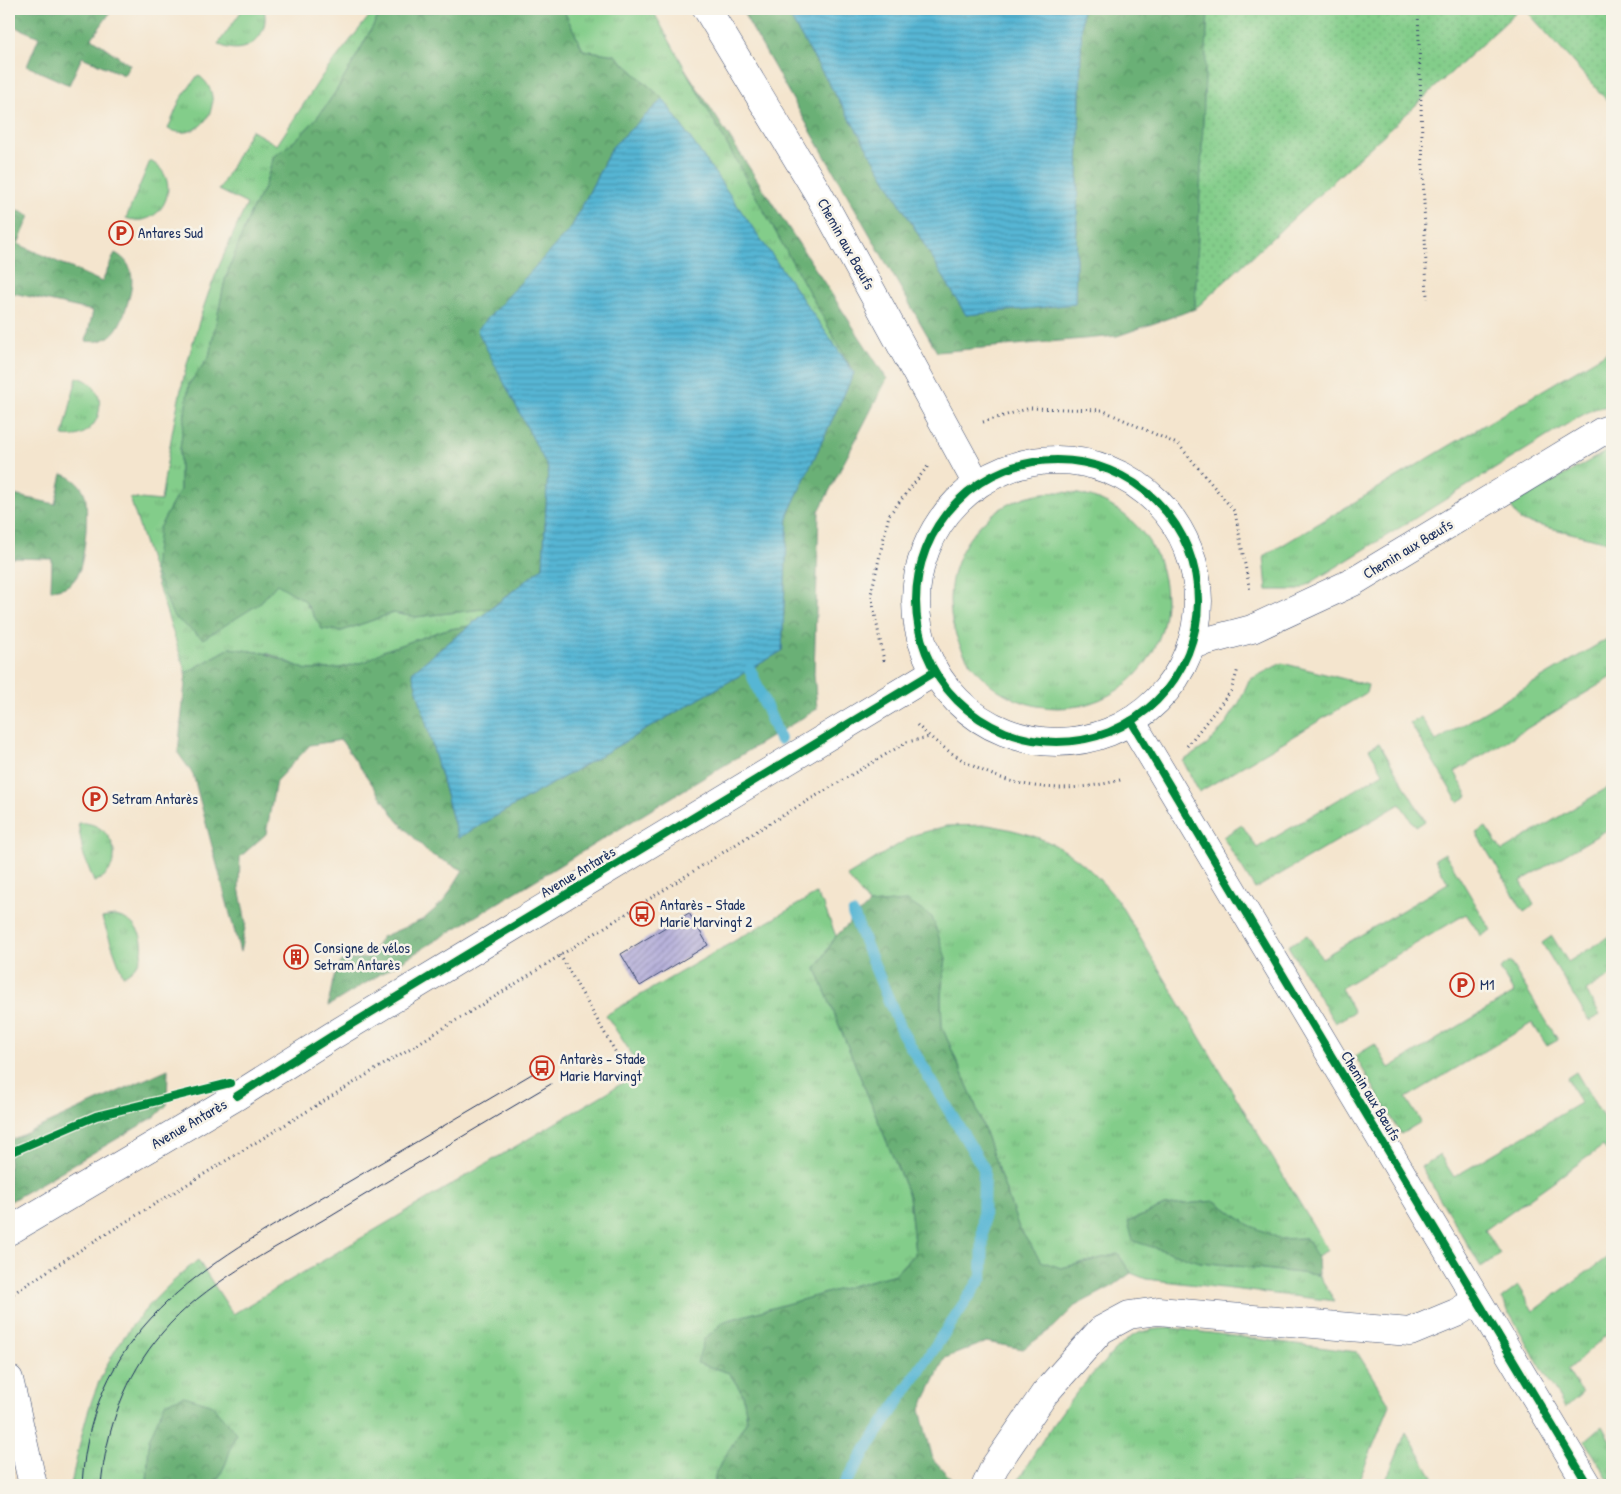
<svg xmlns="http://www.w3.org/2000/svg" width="1621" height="1494" font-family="'Patrick Hand',sans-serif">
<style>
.grass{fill:url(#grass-tufts);stroke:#4f7e74}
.forest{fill:url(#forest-crowns);stroke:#42706a}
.park{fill:url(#park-dots);stroke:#4f7e74}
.water{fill:url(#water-rules);stroke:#387299}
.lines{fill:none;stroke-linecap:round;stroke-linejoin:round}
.stream{stroke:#56b6d4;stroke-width:12}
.building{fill:url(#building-hatch)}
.minor-casing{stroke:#3c4a6f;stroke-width:29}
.path{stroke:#3c4a6f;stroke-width:3;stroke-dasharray:1 4;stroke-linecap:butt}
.minor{stroke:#fff;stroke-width:28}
.tram{stroke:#1b2f5e;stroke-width:1}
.cycleway-casing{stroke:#f7f3e8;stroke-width:11}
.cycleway{stroke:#00873e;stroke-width:8}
.labels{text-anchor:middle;stroke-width:5;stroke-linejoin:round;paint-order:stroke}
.poi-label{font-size:15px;fill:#1b2f5e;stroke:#f7f3e8;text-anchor:start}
.street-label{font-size:15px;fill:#1b2f5e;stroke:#f7f3e8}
</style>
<defs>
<pattern id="grass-tufts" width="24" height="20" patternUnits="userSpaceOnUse" patternTransform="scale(1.25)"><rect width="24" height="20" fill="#83cd8a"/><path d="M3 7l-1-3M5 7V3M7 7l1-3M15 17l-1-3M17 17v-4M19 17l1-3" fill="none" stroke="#71b07a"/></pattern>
<pattern id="forest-crowns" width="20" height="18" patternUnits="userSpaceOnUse" patternTransform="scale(1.25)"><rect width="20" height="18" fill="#6ab076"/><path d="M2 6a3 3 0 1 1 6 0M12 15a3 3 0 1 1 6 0" fill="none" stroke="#569064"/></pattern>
<pattern id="park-dots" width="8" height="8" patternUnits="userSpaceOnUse" patternTransform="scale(1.25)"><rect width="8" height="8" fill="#83cd8a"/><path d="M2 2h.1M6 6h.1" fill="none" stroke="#71b07a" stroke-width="1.8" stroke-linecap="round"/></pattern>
<pattern id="water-rules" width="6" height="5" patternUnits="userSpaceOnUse" patternTransform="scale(1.25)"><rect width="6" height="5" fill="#56b6d4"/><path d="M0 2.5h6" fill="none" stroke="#4694af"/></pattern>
<pattern id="building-hatch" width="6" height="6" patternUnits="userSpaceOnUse" patternTransform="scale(1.25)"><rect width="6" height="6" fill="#b3adda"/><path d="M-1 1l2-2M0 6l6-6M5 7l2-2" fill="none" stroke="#918db4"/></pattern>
</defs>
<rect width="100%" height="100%" fill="#f7f3e8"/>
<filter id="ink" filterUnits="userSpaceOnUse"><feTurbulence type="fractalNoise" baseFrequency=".02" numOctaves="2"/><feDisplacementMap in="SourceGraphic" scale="10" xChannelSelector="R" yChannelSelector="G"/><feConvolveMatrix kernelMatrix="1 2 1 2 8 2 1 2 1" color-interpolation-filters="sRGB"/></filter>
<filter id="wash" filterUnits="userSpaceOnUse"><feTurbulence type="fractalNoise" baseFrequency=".0096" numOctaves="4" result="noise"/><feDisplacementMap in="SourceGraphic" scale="20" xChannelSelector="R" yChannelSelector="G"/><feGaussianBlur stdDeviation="1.12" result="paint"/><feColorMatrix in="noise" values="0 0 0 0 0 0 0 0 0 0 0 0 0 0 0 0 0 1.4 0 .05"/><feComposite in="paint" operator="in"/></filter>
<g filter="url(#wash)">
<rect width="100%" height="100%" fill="#f4e5ce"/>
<!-- grass -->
<g class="grass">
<path d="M243,9h21c7,28 -20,50 -46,35z"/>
<path d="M375,9h84l-81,8c-29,51 -53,107 -104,139l-10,32 -13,23 -26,69 -16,77 -20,27 -9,65v41l-21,38 100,76 18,-21 27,17 18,29 20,2 51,-18 23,4 75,-9 -22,18 -25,4 -61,21 -16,10 -27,7 -33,2 -37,-16 -40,-6 -44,25 -56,-175 31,3c9,-60 19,-118 37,-176 12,-42 31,-82 49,-121l-28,-14 32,-60 26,15 45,-69z"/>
<path d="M563,9h89l202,364 -191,-274 -48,-44 -32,-5z"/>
<path d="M198,75c32,22 5,70 -30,54l12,-29z"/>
<path d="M150,161c36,18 12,71 -24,57z"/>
<path d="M1612,349v56l-18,4 -17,9 -278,172h-32l-3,-34z"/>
<path d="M77,377c38,9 25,66 -14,59z"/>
<path d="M1612,448v95l-91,-22 -11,-15z"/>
<circle cx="1058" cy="600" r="108"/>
<path d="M1612,636v41l-157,95 13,24 -10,6 -48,-79 11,-6 15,24z"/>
<path d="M1282,663l86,22 -2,8 -167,99 -16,-31 24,-16 18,-20 15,-24 9,-21z"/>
<path d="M1379,743l46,78 -9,6 -16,-23 -145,85 -32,-52 19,-12 15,23 126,-75 -14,-24z"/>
<path d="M1612,785v42l-91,54 13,24 -10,7 -48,-79 10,-6 16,24z"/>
<path d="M78,823c37,-3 51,46 16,59l-11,-29z"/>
<path d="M988,825c62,11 91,27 130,76l210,349 -11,6 -12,-18 -24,1 -32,-14 -34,-24 -51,5 -36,16 72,40 118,13 17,26 -189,-22 -15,-6 -13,-19 -57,14 -20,-6 -22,-34 -45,-127 -32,-74 -1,-32 5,-37 -39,-57 -38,3 -22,-28 67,-41 32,-9z"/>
<path d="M1445,853l46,77 -10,6 -15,-22 -125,74 13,24 -19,11 -47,-77 19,-11 15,23 126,-75 -13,-24z"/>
<path d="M816,894l8,12 12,30 -20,33 93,227 6,57 -20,21 -170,47 4,52 14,21 4,26 -31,52 -3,13h-498l11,-22 -77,-24 -2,46h-76c8,-38 15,-78 33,-114 21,-44 56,-80 94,-111l35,54 410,-243 -37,-56z"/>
<path d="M114,916c33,4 39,46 9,60l-21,-58z"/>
<path d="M1612,935v40l-26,16 14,24 -11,6 -47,-78 10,-7 16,26z"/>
<path d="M1510,962l48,78 -11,6 -15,-23 -126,75 15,24 -20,12 -46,-78 20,-12 14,24 125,-75 -14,-24z"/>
<path d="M1576,1072l36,60v25l-9,-11 -118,84 15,24 -19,13 -60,-100 19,-12 14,22 126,-74 -13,-25z"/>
<path d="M1612,1254v76l-45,40 15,23 -17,15 -64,-109 17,-13 15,25z"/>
<path d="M1172,1328l185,24 33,53 -33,80h-341c24,-44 51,-85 87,-122 8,-9 17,-19 28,-26 12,-8 27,-8 41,-9z"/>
<path d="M1602,1426l10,18v41l-27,-44z"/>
<path d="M1406,1432l32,53h-54z"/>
</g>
<!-- forest -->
<g class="forest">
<path d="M9,9h43l3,2 1,-2h47l7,4 -18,25 38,27 -6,10 -42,-18 -13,28 -42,-19 12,-29 -30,-13z"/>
<path d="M459,9h104l20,41 32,5 48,44 -51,48 -41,81 -93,102 70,138 -5,99 -52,41 -75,9 -23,-4 -51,18 -20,-2 -18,-29 -27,-16 -18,20 -56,35 -30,-23 -19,-47 5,-41 21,-38v-41l9,-65 20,-27 16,-77 26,-69 13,-23 10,-32c51,-32 75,-88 104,-139z"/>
<path d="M741,9h44l181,306 109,-11 7,-295h126l-13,300 -78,27 -180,16z"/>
<path d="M685,69l202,310 -68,132 -5,163 3,35 -489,297 5,-26 8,-19 28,-4 13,-20 42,-18 20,-18 19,-31 -33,-16 -32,-33 -57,-81 -31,5 -34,36 -10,53 -26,23 -1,30 7,36 -6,29 -47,-178 -15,-21 8,-80 44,-25 34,5 43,17 33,-2 27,-7 16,-10 61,-21 25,-4 -57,46 46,166 324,-187 6,-137 66,-141z"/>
<path d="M9,206l21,10 -12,28 84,38 13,-29c23,12 18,34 11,55 -6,20 -16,37 -40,33l7,-30 -84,-19z"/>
<path d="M62,474c10,3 20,10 23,21 4,15 0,73 -10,84 -6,8 -15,10 -24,11l1,-31 -43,-1v-64l46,10z"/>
<path d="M907,901l25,16 14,41 -5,37 1,32 32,74 45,127 22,33 20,7 57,-14 13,19 -18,13 -38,20 -21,21 -31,22 -37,-7 -41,16 -25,52 13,49 20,22 -2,4h-238l3,-13 31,-52 -4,-26 -14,-21 -32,-10 7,-24 21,-18 170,-47 20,-21 -6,-57 -93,-227 20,-33 33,-32z"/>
<path d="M168,1069l-1,36 -11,11 -147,86v-61z"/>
<path d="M1215,1201l34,24 32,14 24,-1 12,18 1,19 -118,-13 -67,-21 -5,-19 36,-16z"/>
<path d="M184,1396l27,8 25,29 -10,30 -11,22h-68l2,-46 16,-36z"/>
</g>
<!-- park -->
<g class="park">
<path d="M1208,9h312l-325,300z"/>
<path d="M1525,9h87v97z"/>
</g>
<!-- water -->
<g class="water">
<path d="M785,9h297l-7,295 -109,11z"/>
<path d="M663,99l191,274 -66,141 -6,137 -324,187 -46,-166 131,-105 5,-99 -71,-138 94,-102 41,-81z"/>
</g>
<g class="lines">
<!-- stream -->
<g class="stream">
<path d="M750,670l30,69"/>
<path d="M844,1485l31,-49 107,-159 2,-108 -82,-137 -49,-118"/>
</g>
</g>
<g id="blocks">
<!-- building -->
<path class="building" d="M689,913l19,32 -68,41 -19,-32z"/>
</g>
</g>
<g filter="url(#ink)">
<use href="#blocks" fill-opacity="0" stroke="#3c4a6f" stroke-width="1"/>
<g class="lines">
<!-- minor casing -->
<g class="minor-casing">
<g id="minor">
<path d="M707,9l111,184 159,291"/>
<circle cx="1057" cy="601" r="141"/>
<path d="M1191,645l61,-16 101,-47 248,-150 11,-4"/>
<path d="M1131,721l457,764"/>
<path d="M9,1231l228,-135 95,-60 602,-364"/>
<path d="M9,1379l24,106"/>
<path d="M986,1485l9,-19 50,-73 56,-63 28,-15 29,-4 252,21 46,-19 21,-13"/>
</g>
</g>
<!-- path -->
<g class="path">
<path d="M1418,9l9,290"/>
<path d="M983,422l47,-14 72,2 77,35 56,67 15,79"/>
<path d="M884,661l-13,-67 18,-79 39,-49"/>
<path d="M917,725c60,57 127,76 207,54"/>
<path d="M1187,746l44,-55 7,-22"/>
<path d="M560,955l63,110"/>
<path d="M9,1153l87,-37 58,-14"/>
<path d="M9,1296l87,-56 400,-244 264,-167 147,-87 23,-5"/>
</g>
<!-- minor -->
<use href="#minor" class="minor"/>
<!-- tram -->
<g class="tram">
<path d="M82,1485c9,-166 135,-226 261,-300 66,-39 133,-78 199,-117"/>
<path d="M101,1485c5,-55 24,-109 61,-152 40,-48 108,-82 161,-113 76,-46 152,-91 228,-136"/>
</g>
<!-- cycleway casing -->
<g class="cycleway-casing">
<g id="cycleway">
<circle cx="1057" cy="601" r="141"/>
<path d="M1131,721l457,764"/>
<path d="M237,1096l95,-60 602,-364"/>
<path d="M9,1153l87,-37 134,-33"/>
</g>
</g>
<!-- cycleway -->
<use href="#cycleway" class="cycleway"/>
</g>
</g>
<!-- icons -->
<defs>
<g id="parking-ring" transform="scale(1.25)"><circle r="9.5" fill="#f7f3e8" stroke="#c8321e" stroke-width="1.5"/><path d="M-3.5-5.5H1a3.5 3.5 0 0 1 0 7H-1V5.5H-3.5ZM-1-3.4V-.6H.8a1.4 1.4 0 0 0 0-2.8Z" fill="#c8321e"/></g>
<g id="bus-ring" transform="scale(1.25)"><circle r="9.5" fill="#f7f3e8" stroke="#c8321e" stroke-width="1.5"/><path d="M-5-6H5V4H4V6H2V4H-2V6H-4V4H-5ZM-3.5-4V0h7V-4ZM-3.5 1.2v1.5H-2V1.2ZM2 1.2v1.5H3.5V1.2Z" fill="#c8321e"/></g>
<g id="building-ring" transform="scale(1.25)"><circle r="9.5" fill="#f7f3e8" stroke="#c8321e" stroke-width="1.5"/><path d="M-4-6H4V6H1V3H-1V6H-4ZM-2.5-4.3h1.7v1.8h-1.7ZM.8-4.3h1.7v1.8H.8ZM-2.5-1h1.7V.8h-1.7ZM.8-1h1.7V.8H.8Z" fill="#c8321e"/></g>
</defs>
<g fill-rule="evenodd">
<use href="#parking-ring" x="121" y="233"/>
<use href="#parking-ring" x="95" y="799"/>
<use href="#bus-ring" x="642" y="914"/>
<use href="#building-ring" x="296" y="957"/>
<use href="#parking-ring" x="1462" y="985"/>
<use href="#bus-ring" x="542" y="1068"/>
</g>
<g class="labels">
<!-- poi labels -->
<g class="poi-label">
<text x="138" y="238">Antares Sud</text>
<text x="112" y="804">Setram Antarès</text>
<text x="660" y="910">Antarès - Stade<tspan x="660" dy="17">Marie Marvingt 2</tspan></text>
<text x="314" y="953">Consigne de vélos<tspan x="314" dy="17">Setram Antarès</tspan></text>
<text x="1480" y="990">M1</text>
<text x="560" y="1064">Antarès - Stade<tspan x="560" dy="17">Marie Marvingt</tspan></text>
</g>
<!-- street labels -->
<g class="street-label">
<text transform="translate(846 244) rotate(61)" y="5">Chemin aux Bœufs</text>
<text transform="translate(1408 549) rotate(-31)" y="5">Chemin aux Bœufs</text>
<text transform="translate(578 872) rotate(-31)" y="5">Avenue Antarès</text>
<text transform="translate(1371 1096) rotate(59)" y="5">Chemin aux Bœufs</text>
<text transform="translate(189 1124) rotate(-30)" y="5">Avenue Antarès</text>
</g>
</g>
<!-- margin -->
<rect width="1621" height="1494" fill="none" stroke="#f7f3e8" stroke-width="30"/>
</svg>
